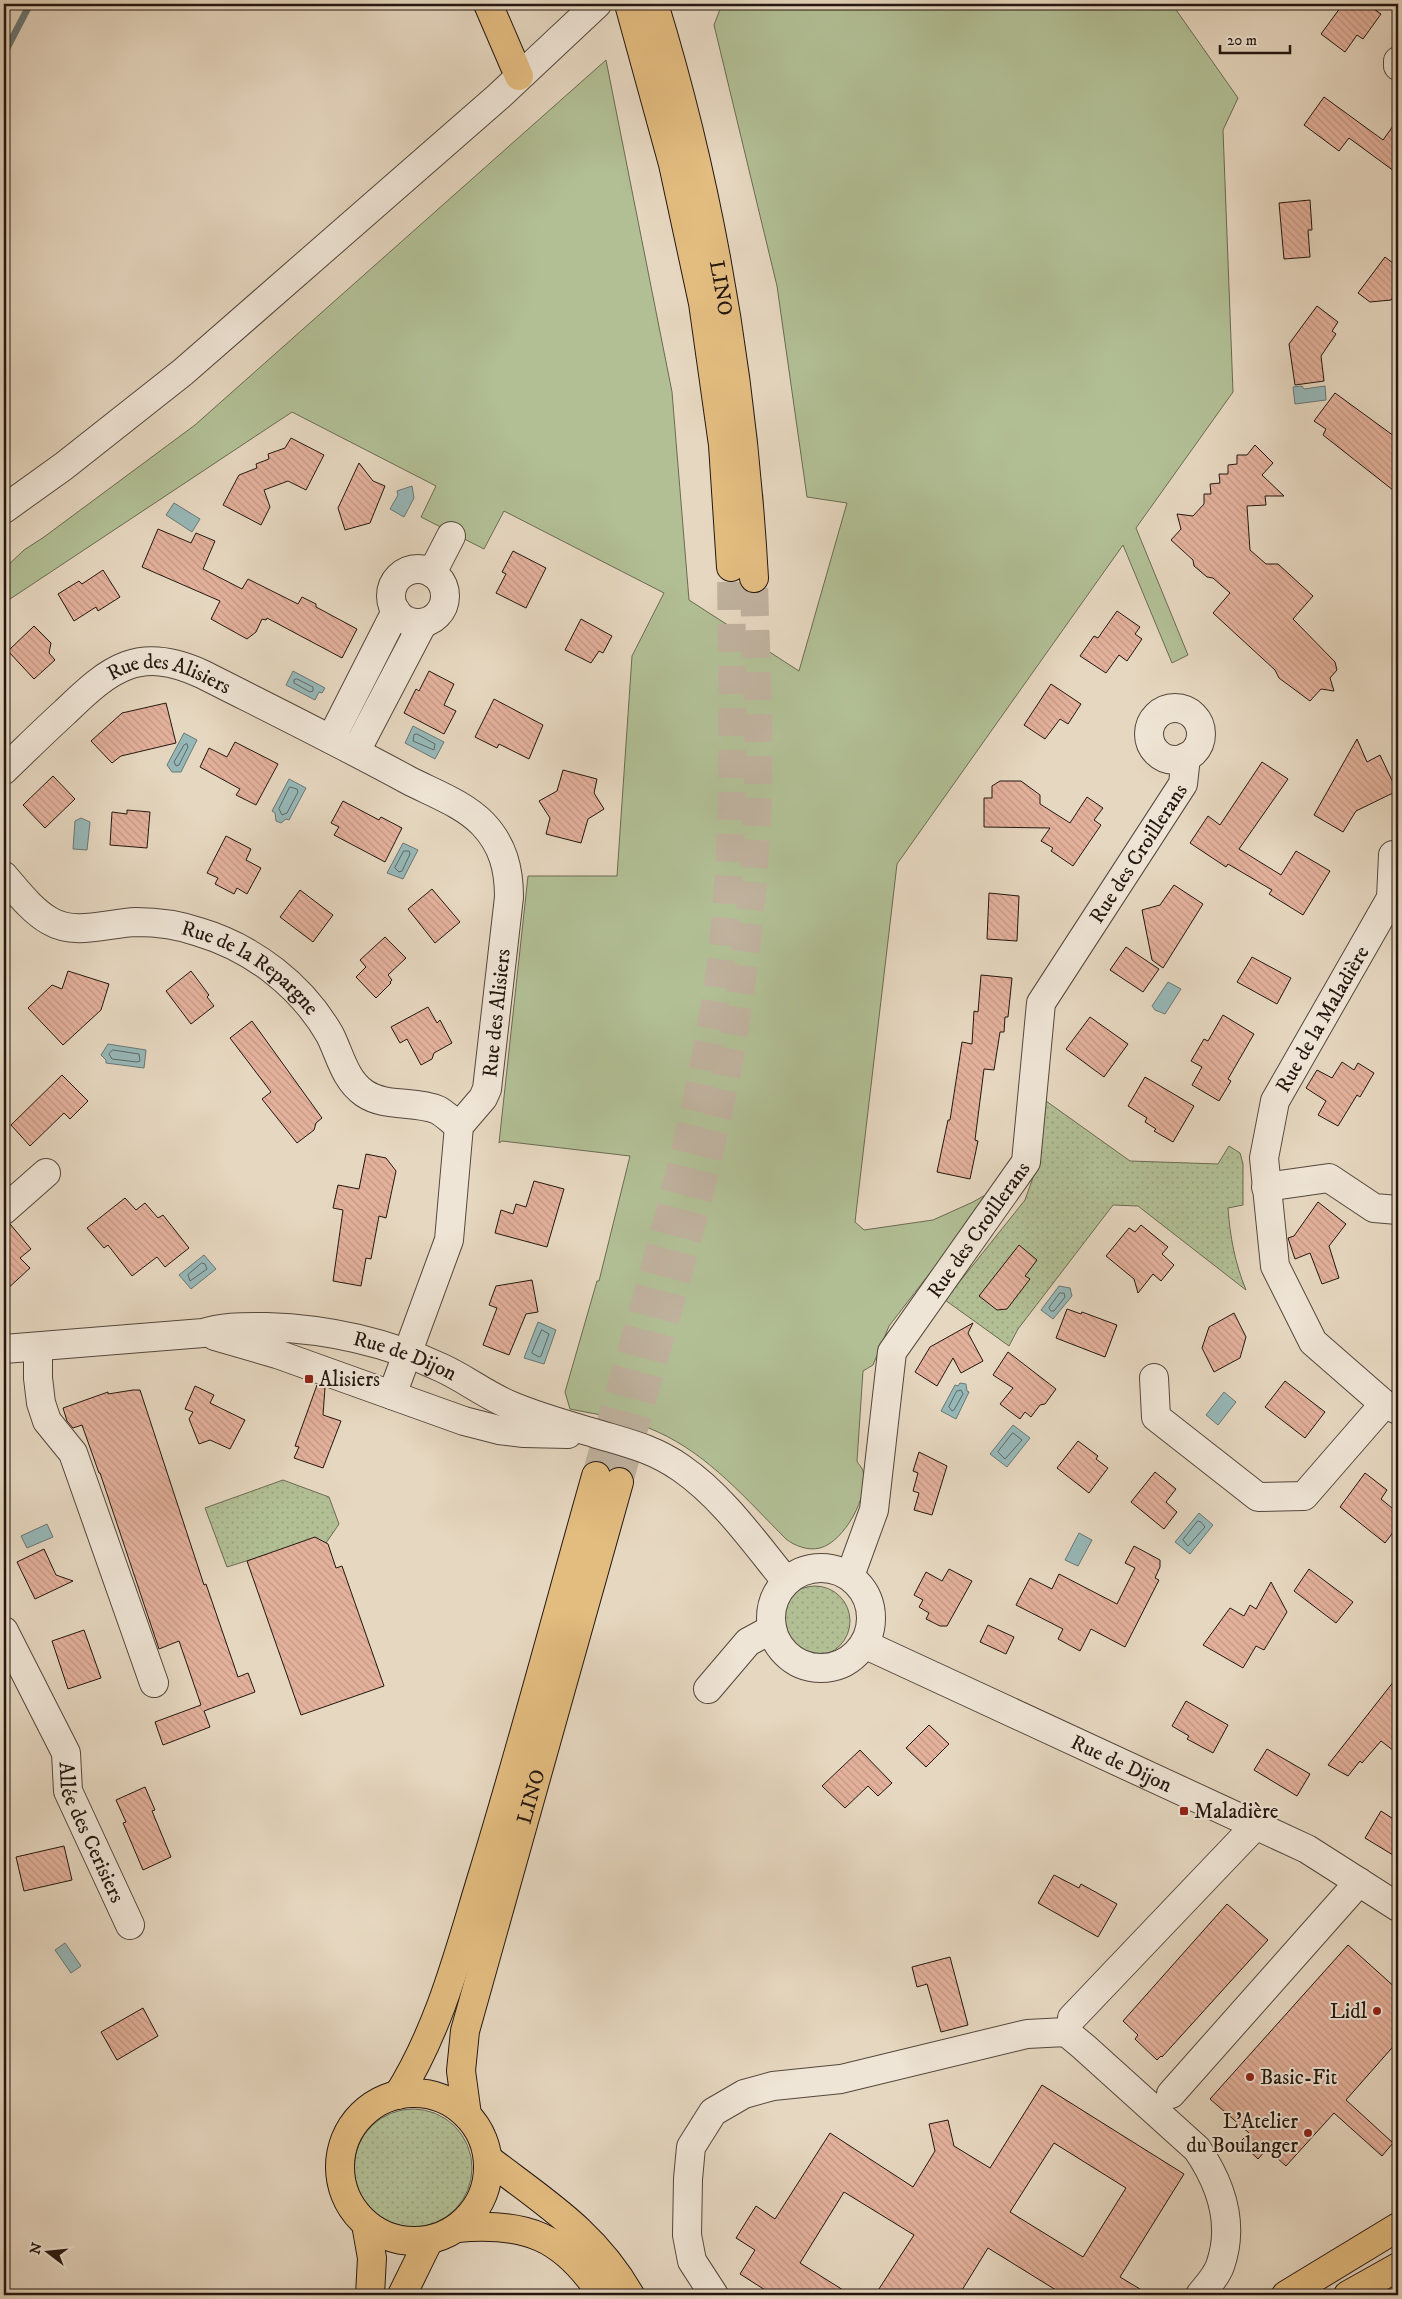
<svg xmlns="http://www.w3.org/2000/svg" width="1402" height="2299" font-family="'IM FELL DW Pica',serif">
<style>
.grass{fill:url(#grass-dots);stroke:#6b6b52}
.green{fill:#b2bf95;stroke:#6b6b52}
.water{fill:#97b8b8;stroke:#697875}
.lines{fill:none;stroke-linecap:round;stroke-linejoin:round}
.shore{stroke:#5e6864;stroke-width:1}
.stream{stroke:#697875;stroke-width:7}
.building{fill:url(#building-back-hatch);stroke:#241710;fill-rule:evenodd}
.highway-tunnel{stroke:#bfb19d;stroke-width:28;stroke-dasharray:28 14;stroke-linecap:butt}
.minor-casing{stroke:#54473c;stroke-width:30}
.major-casing{stroke:#241710;stroke-width:30}
.highway-casing{stroke:#241710;stroke-width:30}
.minor{stroke:#efe5d6;stroke-width:28}
.major{stroke:#e3bc80;stroke-width:28}
.highway{stroke:#e3bc80;stroke-width:28}
.poi-dot{fill:#8f2418;stroke:#efe5d6;stroke-width:2}
.labels{text-anchor:middle;stroke-width:4;stroke-linejoin:round;paint-order:stroke}
.street-label{font-size:21px;fill:#241710;stroke:#efe5d6}
.poi-label{font-size:21px;fill:#241710;stroke:#efe5d6;text-anchor:start}
</style>
<defs>
<pattern id="grass-dots" width="8" height="8" patternUnits="userSpaceOnUse" patternTransform="scale(1.25)"><rect width="8" height="8" fill="#b2bf95"/><path d="M2 2h.1M6 6h.1" fill="none" stroke="#99a37f" stroke-width="1.8" stroke-linecap="round"/></pattern>
<pattern id="building-back-hatch" width="6" height="6" patternUnits="userSpaceOnUse" patternTransform="scale(1.25)"><rect width="6" height="6" fill="#e4b19c"/><path d="M-1 5l2 2M0 0l6 6M5-1l2 2" fill="none" stroke="#c39885"/></pattern>
</defs>
<rect width="100%" height="100%" fill="#e6d7c0"/>
<filter id="stains"><feTurbulence type="fractalNoise" baseFrequency=".004" numOctaves="4"/><feColorMatrix values="0 0 0 0 .2 0 0 0 0 .09 0 0 0 0 .02 0 0 0 .5 -.17"/></filter>
<radialGradient id="worn" r=".72"><stop offset=".6" stop-color="#630" stop-opacity="0"/><stop offset="1" stop-color="#630" stop-opacity=".3"/></radialGradient>
<!-- grass -->
<g class="grass">
<path d="M1046,1101l84,60 88,3 11,-18 11,7 3,11v41l-15,3c2,29 7,55 18,82l-108,-84 -25,-1 -95,124 -9,17 -64,-46 80,-100 12,-34 5,-25z"/>
<path d="M283,1480l46,17 10,27 -13,19 -9,-4 -90,28 -22,-59z"/>
<circle cx="815" cy="1621" r="35"/>
<circle cx="413" cy="2168" r="59"/>
</g>
<!-- green -->
<path class="green" d="M722,4h450l66,94 -15,32 10,262 -97,136 52,127 -16,8 -49,-118 -226,319 -42,358 9,8 69,-10 40,-18 21,-12 -105,136 -16,39 -10,6 -6,90c1,3 5,6 6,10 7,24 -19,71 -43,77 -12,3 -25,-2 -34,-9 -39,-39 -77,-84 -128,-107 -27,-13 -59,-17 -88,-23l-5,-17 32,-111h2l31,-125 -128,-15 -3,2 29,-267h89l15,-220 32,-63 -160,-82 -20,38 -63,-32 15,-31 -144,-74 -288,191v-34l20,-19 20,-13 151,-112 411,-365 66,332 17,208 110,71 48,-168 -40,-6 -30,-211 -63,-261z"/>
<!-- water -->
<g class="water">
<path d="M1302,386l2,3 21,-3 1,14 -31,4 -2,-17z"/>
<path d="M412,486l2,12 -10,19 -14,-8 8,-14 -1,-4z"/>
<path d="M174,503l26,16 -8,13 -26,-17z"/>
<path d="M293,671l32,17 -3,5 -3,-1 -4,8 -29,-15z"/>
<path d="M413,726l31,16 -9,17 -30,-16z"/>
<path d="M184,733l13,7 -16,32h-9l-5,-7z"/>
<path d="M289,779l17,9 -17,32 -3,-1 -5,4 -5,-2 -1,-8 -3,-2z"/>
<path d="M81,818l9,4 -3,28 -14,-1 2,-28z"/>
<path d="M403,843l15,7 -15,29 -16,-6z"/>
<path d="M1168,982l13,7 -16,25 -10,-4 -3,-4z"/>
<path d="M108,1044l38,6 -2,18 -38,-5v-3l-5,-5z"/>
<path d="M204,1255l12,14 -25,20 -12,-14z"/>
<path d="M1059,1286l11,2 2,8 -19,23 -12,-9z"/>
<path d="M538,1322l18,8 -12,34 -20,-6z"/>
<path d="M960,1383l6,1 1,7 2,1 -13,27 -15,-8 14,-26 3,1z"/>
<path d="M1224,1392l12,10 -18,23 -12,-10z"/>
<path d="M1013,1425l17,13 -23,29 -17,-13z"/>
<path d="M1199,1513l14,12 -23,29 -15,-12z"/>
<path d="M47,1524l6,13 -26,11 -6,-12z"/>
<path d="M1079,1533l13,7 -14,26 -13,-6z"/>
<path d="M65,1943l16,23 -10,7 -16,-23z"/>
</g>
<g class="lines">
<!-- shore -->
<g class="shore">
<path d="M297,679l16,8v4l-3,1 -16,-9v-3z"/>
<path d="M417,734l18,10 -1,6 -21,-9 1,-6z"/>
<path d="M187,744l1,3 -9,18 -3,1 -2,-4 10,-17z"/>
<path d="M290,787l7,2 1,3 -11,21 -5,2 -3,-6z"/>
<path d="M404,851h5l1,3 -8,17 -3,1 -4,-4z"/>
<path d="M113,1050l26,4 1,7 -3,1 -25,-3 -3,-5z"/>
<path d="M202,1263l3,1 2,5 -17,12 -2,-6z"/>
<path d="M1060,1293h4l1,4 -11,14h-3l-2,-3z"/>
<path d="M542,1330l7,4 -8,22 -2,1 -7,-4z"/>
<path d="M957,1391l4,-1 2,4 -9,16 -2,1 -3,-4z"/>
<path d="M1013,1433l9,7 -17,19 -7,-7z"/>
<path d="M1198,1521l3,1 4,5 -17,19 -5,-6z"/>
</g>
<!-- stream -->
<path class="stream" d="M4,54l26,-50"/>
</g>
<!-- building -->
<g class="building">
<path d="M1343,4h24l14,10 -18,25 -6,-4 -12,17 -24,-18z"/>
<path d="M1324,97l59,43 15,-21v55l-49,-36 -10,13 -35,-26z"/>
<path d="M1310,200l2,30h-4l2,27 -26,2 -5,-56z"/>
<path d="M1385,257l13,10v23l-7,10 -21,2 -12,-9z"/>
<path d="M1317,306l21,16 -6,9 4,3 -15,22 3,25 -29,4 -6,-41z"/>
<path d="M1335,393l63,46v55l-75,-59 3,-6 -12,-8z"/>
<path d="M291,438l33,17 -18,35 -18,-9 -24,9 6,17 -9,18 -38,-20 16,-30 18,-7 -1,-4 13,-5 -1,-5 17,-6z"/>
<path d="M1255,445l18,18 -11,12 22,21h-19l1,9 -19,1 3,44 16,14h12l35,32 -20,23 42,43 2,8 -7,8 4,13 -13,-2 -11,12 -31,-23 -4,-8 -62,-57 17,-20 -17,-15 -6,-1 -13,-11 -1,-6 -22,-20 10,-11 -4,-15 16,2 11,-12v-10h7l-1,-10 10,-1 -1,-9h9v-9l9,-1v-9h10z"/>
<path d="M359,463l14,18 12,5 -15,37 -25,7 -7,-22z"/>
<path d="M158,529l33,14 5,-10 19,8 -12,28 39,20 6,-10 50,25 4,-7 14,7v3l41,22 -15,29 -75,-40 -1,2 -4,-1 -6,13 -9,7 -36,-20 9,-18 -78,-34z"/>
<path d="M513,551l33,17 -20,40 -30,-15 10,-19 -4,-2z"/>
<path d="M103,570l17,27 -22,14 -2,-4 -22,14 -16,-27 21,-13 3,3z"/>
<path d="M1117,611l23,16 -5,7 7,5 -15,22 -8,-6 -13,18 -26,-17 14,-20 4,2z"/>
<path d="M581,619l31,17 -9,17 -4,-2 -8,12 -26,-13z"/>
<path d="M34,626l17,17 -2,10 6,7 -21,19 -26,-28z"/>
<path d="M429,671l25,13 -10,21 12,6 -12,23 -40,-21 12,-24 3,2z"/>
<path d="M1051,684l30,20 -13,20 -8,-5 -15,20 -21,-14z"/>
<path d="M494,699l49,26 -14,34 -30,-15 -2,4 -22,-11z"/>
<path d="M166,703l10,40 -55,13 -9,7 -21,-22 31,-28z"/>
<path d="M1357,739l10,23 13,-7 17,36 -41,20 -13,21 -29,-17z"/>
<path d="M235,742l43,22 -22,41 -20,-10 4,-6 -40,-22 9,-19 18,9z"/>
<path d="M1262,762l26,17 -49,70 42,26 15,-24 34,20 -27,44 -34,-21 3,-4 -44,-26 -2,3 -36,-24 18,-27 12,9z"/>
<path d="M563,770l34,9 -3,14 10,16 -16,10 -7,24 -35,-9 4,-16 -11,-17 18,-10z"/>
<path d="M53,776l22,23 -30,29 -22,-23z"/>
<path d="M1000,781h21l19,14v9l30,19 17,-26 16,11 -9,12 7,5 -28,41 -22,-15 2,-3 -12,-7 9,-13 -66,-1v-29h8v-12z"/>
<path d="M343,801l36,19 2,-3 21,11 -17,34 -51,-27 5,-8 -8,-4z"/>
<path d="M127,810l23,2 -3,36 -37,-3 2,-33 15,2z"/>
<path d="M226,836l25,13 -5,11 15,8 -14,26 -10,-6 -3,6 -19,-10 3,-6 -11,-5z"/>
<path d="M1174,885l29,19 -40,64 -11,-8 -10,-50 18,-5z"/>
<path d="M432,889l28,33 -25,21 -27,-34z"/>
<path d="M300,890l33,25 -20,27 -33,-25z"/>
<path d="M989,893l30,3 -2,45 -30,-2z"/>
<path d="M385,937l21,21 -18,17 4,5 -2,2 1,1 -15,15 -20,-21 10,-10 -6,-7z"/>
<path d="M1126,947l33,22 -16,23 -33,-22z"/>
<path d="M1252,957l39,21 -14,26 -40,-22z"/>
<path d="M68,971l41,13 -8,26 -38,35 -35,-37 24,-23 10,4z"/>
<path d="M191,971l18,24 -2,2 7,9 -23,18 -25,-33z"/>
<path d="M981,975l31,3 -4,39h-3l-1,15h-4l-6,38 -10,-1 -9,71 3,1 -8,38 -33,-7 11,-52h2l12,-78 10,2 2,-33 4,1z"/>
<path d="M428,1007l9,16 3,-3 12,23 -18,10 -2,6 -11,6 -14,-26 -7,4 -9,-16z"/>
<path d="M1223,1015l31,19 -26,45 3,2 -12,20 -27,-16 10,-18 -11,-6 13,-22 4,2z"/>
<path d="M1090,1017l38,27 -24,33 -38,-28z"/>
<path d="M252,1021l70,97 -6,5 -2,7 -17,13 -35,-44 9,-7 -41,-54z"/>
<path d="M1342,1062l12,8 4,-7 16,10 -14,24 -3,-2 -19,31 -20,-11 8,-14 -20,-13 11,-18 15,8z"/>
<path d="M62,1075l26,26 -18,18 -6,-6 -34,33 -19,-21z"/>
<path d="M1145,1077l49,29 -21,36 -19,-11 2,-2 -11,-7 2,-4 -19,-12z"/>
<path d="M366,1154l20,4 10,13 -10,47 -7,-2 -8,43 -5,-1 -5,28 -28,-5 10,-71 -10,-2 5,-23 21,4z"/>
<path d="M534,1181l30,8 -17,58 -52,-14 6,-23 12,4 3,-10 10,3z"/>
<path d="M125,1198l11,12 9,-7 13,15 5,-3 26,33 -24,19 -8,-10 -25,19 -24,-31 -4,3 -17,-20z"/>
<path d="M1318,1202l28,22 -17,22 10,32 -17,6 -12,-31 -15,6 -7,-21 6,-2z"/>
<path d="M10,1224l21,25 -11,9 10,10 -26,24v-67z"/>
<path d="M1141,1225l27,22 -6,7 12,11 -13,16 -8,-7 -15,19 -4,-14 -28,-23 23,-28 6,4z"/>
<path d="M1019,1245l18,15 -12,16 5,3 -23,30 -10,1 -18,-14z"/>
<path d="M532,1280l6,32 -12,2 -17,41 -26,-10 14,-37 -8,-3 7,-19z"/>
<path d="M1067,1309l14,5 1,-2 35,13 -12,32 -49,-19z"/>
<path d="M1234,1313l12,24 -6,21 -26,14 -12,-24 7,-21z"/>
<path d="M973,1323l-5,10 15,28 -22,12 -8,-15 -16,28 -22,-14 15,-25z"/>
<path d="M1008,1352l48,37 -11,15 -5,1 -9,12 -6,-5 -5,7 -20,-15 13,-16 -20,-13z"/>
<path d="M1285,1381l40,31 -20,26 -40,-31z"/>
<path d="M317,1385l8,3 -2,27 18,6 -18,47 -29,-10 5,-11 -4,-1z"/>
<path d="M195,1386l19,9 -4,8 35,17 -15,29 -20,-9 -11,4 -10,-25 4,-7 -8,-3z"/>
<path d="M133,1390h7l64,195 2,-1 32,93 10,-4 7,19 -51,19 6,16 -47,18 -8,-23 46,-17 -22,-64 -20,8 -59,-176h-1l-17,-48 -9,3 -6,-7 -4,-13 45,-16v2z"/>
<path d="M1078,1441l20,15 -2,3 12,9 -19,25 -32,-25z"/>
<path d="M919,1452l28,14 -15,49 -18,-5 5,-17 -6,-2 5,-18 -5,-2z"/>
<path d="M1155,1472l21,17 -10,13 11,10 -13,17 -33,-27z"/>
<path d="M1365,1473l22,17 -6,9 17,14v13l-13,17 -45,-36z"/>
<path d="M315,1537l13,7 8,24 6,-2 42,120 -83,29 -54,-154z"/>
<path d="M1134,1546l26,14v7l-5,11 4,2 -34,67 -34,-18 -11,22 -22,-12 5,-10 -47,-24 14,-27 22,11 7,-15 58,30 18,-36 -10,-5z"/>
<path d="M44,1549l12,26 17,6 -38,18 -18,-37z"/>
<path d="M949,1569l23,12 -25,45h-7l-14,-7 3,-6 -10,-6 4,-7 -9,-5 12,-23 16,9z"/>
<path d="M1309,1569l44,33 -17,21 -42,-32z"/>
<path d="M1271,1582l16,30 -23,38 -8,-4 -13,22 -40,-23 27,-37 14,8 6,-11 6,4z"/>
<path d="M988,1625l26,12 -8,17 -26,-12z"/>
<path d="M84,1630l17,48 -33,11 -16,-48z"/>
<path d="M1398,1676v78l-17,-13 -19,22 -2,-2 -12,15 -20,-11z"/>
<path d="M1186,1701l42,24 -15,28 -26,-14 2,-3 -17,-10z"/>
<path d="M929,1725l20,19 -23,23 -20,-19z"/>
<path d="M1267,1749l43,25 -13,22 -43,-26z"/>
<path d="M860,1750l32,33 -14,13 -10,-10 -23,22 -23,-22z"/>
<path d="M145,1787l10,23 -3,1 19,46 -28,13 -20,-47 3,-1 -10,-22z"/>
<path d="M1381,1811l17,11v36l-33,-20z"/>
<path d="M64,1846l8,34 -48,11 -8,-34z"/>
<path d="M1054,1875l25,13 2,-4 36,20 -19,33 -60,-34z"/>
<path d="M1227,1904l41,36 -106,117 -1,-1 -4,4 -22,-21 3,-4 -15,-14z"/>
<path d="M1348,1945l50,45v51l-52,59 47,43 -11,13 -48,-43 -48,53 -19,-17 -9,10 -18,-17 9,-9 -39,-34z"/>
<path d="M950,1957l18,68 -27,7 -14,-48 -10,3 -5,-20z"/>
<path d="M143,2008l15,28 -41,24 -16,-28z"/>
<path d="M1042,2085l142,89 -64,103 30,18h-86l-76,-47 -29,47h-84l39,-60 -70,-43 -44,71 51,32h-78l-33,-21 15,-24 -19,-12 20,-32 19,13 55,-86 83,54 22,-36 -6,-27 19,-4 6,26 36,22zM1054,2143l72,45 -43,69 -73,-45z"/>
</g>
<g class="lines">
<!-- highway-tunnel -->
<g class="highway-tunnel">
<path d="M596,1476c43,-156 93,-312 119,-473 23,-144 17,-291 16,-436"/>
<path d="M619,1482c43,-157 95,-314 119,-475 12,-81 20,-163 20,-244 1,-61 -3,-123 -4,-185"/>
</g>
<!-- minor casing -->
<g class="minor-casing">
<g id="minor">
<path d="M1398,61v5"/>
<path d="M4,509l60,-43 119,-94 316,-276 98,-92"/>
<circle cx="418" cy="596" r="27"/>
<path d="M432,573l19,-37"/>
<circle cx="1175" cy="734" r="26"/>
<path d="M331,739l65,-128"/>
<path d="M356,751l67,-128"/>
<path id="s1" d="M4,770c20,-19 40,-39 61,-58 45,-44 74,-67 137,-38 69,35 138,69 206,106 25,13 56,24 75,44 20,21 26,45 26,73l-22,192 -4,9 -24,28 -10,114 -57,155"/>
<path d="M1393,855l-2,43 -116,203 -11,57 11,108 38,76 71,62 14,6"/>
<path id="s2" d="M4,876c13,15 28,35 46,45 25,15 58,2 86,1 21,0 43,3 63,10 54,16 103,54 131,103 10,20 15,45 34,58 22,15 50,7 74,17 7,4 14,11 21,16"/>
<path d="M1266,1187l63,-9 45,30 24,2"/>
<path d="M4,1210l42,-37"/>
<path d="M215,1336l62,18 187,67 35,9 25,3 44,1"/>
<path d="M38,1347v31l3,25 6,18 26,32 81,230"/>
<path id="s3" d="M4,1349l199,-16c21,-7 42,-6 64,-6 61,2 120,15 175,41 24,11 45,28 70,38 26,11 55,19 82,27 33,10 58,15 87,35 42,29 73,74 105,113"/>
<path d="M1154,1378l2,39 102,80 46,-1 80,-92"/>
<circle cx="821" cy="1618" r="50"/>
<path id="s4" d="M850,1576l24,-66 18,-158 134,-190 15,-159 142,-219 3,-27"/>
<path id="s5" d="M4,1631l62,122 2,38 62,134"/>
<path id="s6" d="M864,1644l443,205 91,58"/>
<path d="M708,1689l40,-47 24,-13"/>
<path d="M1072,2018l184,-193"/>
<path d="M1171,2094l188,-212"/>
<path d="M714,2295l-22,-34 -5,-26 1,-56 3,-32 22,-35 31,-18 29,-8 68,-7 186,-45 39,-2 18,15 113,102c24,35 38,75 23,117 -4,11 -13,20 -20,29"/>
</g>
</g>
<!-- major casing -->
<g class="major-casing">
<g id="major">
<path d="M1286,2295l112,-68"/>
<path d="M1348,2295l50,-28"/>
</g>
</g>
<!-- highway casing -->
<g class="highway-casing">
<g id="highway">
<path d="M488,4l31,72"/>
<path d="M629,4l44,160 30,139 20,142 8,122"/>
<path id="s7" d="M654,4c58,189 89,377 100,574"/>
<circle cx="414" cy="2167" r="74"/>
<path d="M398,2095c42,-67 61,-143 84,-218 41,-133 76,-267 114,-401"/>
<path id="s8" d="M467,2115l-6,-44 4,-40 154,-549"/>
<path d="M488,2159c56,43 106,73 142,136"/>
<path d="M366,2224l6,34 -2,37"/>
<path d="M457,2228c69,-6 106,8 145,67"/>
<path d="M402,2295l27,-55"/>
</g>
</g>
<!-- minor -->
<use href="#minor" class="minor"/>
<!-- major -->
<use href="#major" class="major"/>
<!-- highway -->
<use href="#highway" class="highway"/>
</g>
<!-- markers -->
<g class="poi-dot">
<rect x="304" y="1374" width="10" height="10" rx="2.5"/>
<rect x="1179" y="1806" width="10" height="10" rx="2.5"/>
<circle cx="1377" cy="2011" r="5"/>
<circle cx="1250" cy="2077" r="5"/>
<circle cx="1308" cy="2133" r="5"/>
</g>
<g class="labels">
<!-- street labels -->
<g class="street-label">
<text dy="7" stroke="none"><textPath href="#s7" startOffset="292">LINO</textPath></text>
<text dy="7" stroke="none"><textPath href="#s1" startOffset="206">Rue des Alisiers</textPath></text>
<text dy="7" stroke="none"><textPath href="#s4" startOffset="800">Rue des Croillerans</textPath></text>
<text dy="7" stroke="none"><textPath href="#s2" startOffset="279">Rue de la Repargne</textPath></text>
<text transform="translate(496 1013) rotate(-84)" y="7">Rue des Alisiers</text>
<text transform="translate(1322 1019) rotate(-60)" y="7">Rue de la Maladière</text>
<text dy="7" stroke="none"><textPath href="#s4" startOffset="379">Rue des Croillerans</textPath></text>
<text dy="7" stroke="none"><textPath href="#s3" startOffset="406">Rue de Dijon</textPath></text>
<text dy="7" stroke="none"><textPath href="#s6" startOffset="284">Rue de Dijon</textPath></text>
<text dy="7" stroke="none"><textPath href="#s8" startOffset="328">LINO</textPath></text>
<text dy="7" stroke="none"><textPath href="#s5" startOffset="221">Allée des Cerisiers</textPath></text>
</g>
<!-- poi labels -->
<g class="poi-label">
<text x="319" y="1386">Alisiers</text>
<text x="1194" y="1818">Maladière</text>
<text x="1367" y="2018" text-anchor="end">Lidl</text>
<text x="1260" y="2084">Basic-Fit</text>
<text x="1298" y="2128" text-anchor="end">L'Atelier<tspan x="1298" dy="24">du Boulanger</tspan></text>
</g>
</g>
<!-- margin -->
<rect width="1402" height="2299" fill="none" stroke="#e6d7c0" stroke-width="20"/>
<rect x="5" y="5" width="1392" height="2289" fill="none" stroke="#241710" stroke-width="2.5"/>
<rect x="10" y="10" width="1382" height="2279" fill="none" stroke="#241710"/>
<!-- north arrow -->
<g transform="translate(48 2252) rotate(286)" stroke="#efe5d6" stroke-width="4" paint-order="stroke">
<path d="M0-4L9 19L0 12L-9 19Z" fill="#241710"/>
<text y="-8" font-size="14" font-weight="bold" text-anchor="middle" fill="#241710">N</text>
</g>
<!-- scale -->
<path d="M1220 45v8h70v-8" fill="none" stroke="#241710" stroke-width="2.5"/>
<text x="1227" y="45" font-size="15" fill="#241710" stroke="#efe5d6" stroke-width="4" paint-order="stroke">20 m</text>
<rect width="100%" height="100%" filter="url(#stains)"/>
<rect width="100%" height="100%" fill="url(#worn)"/>
</svg>
